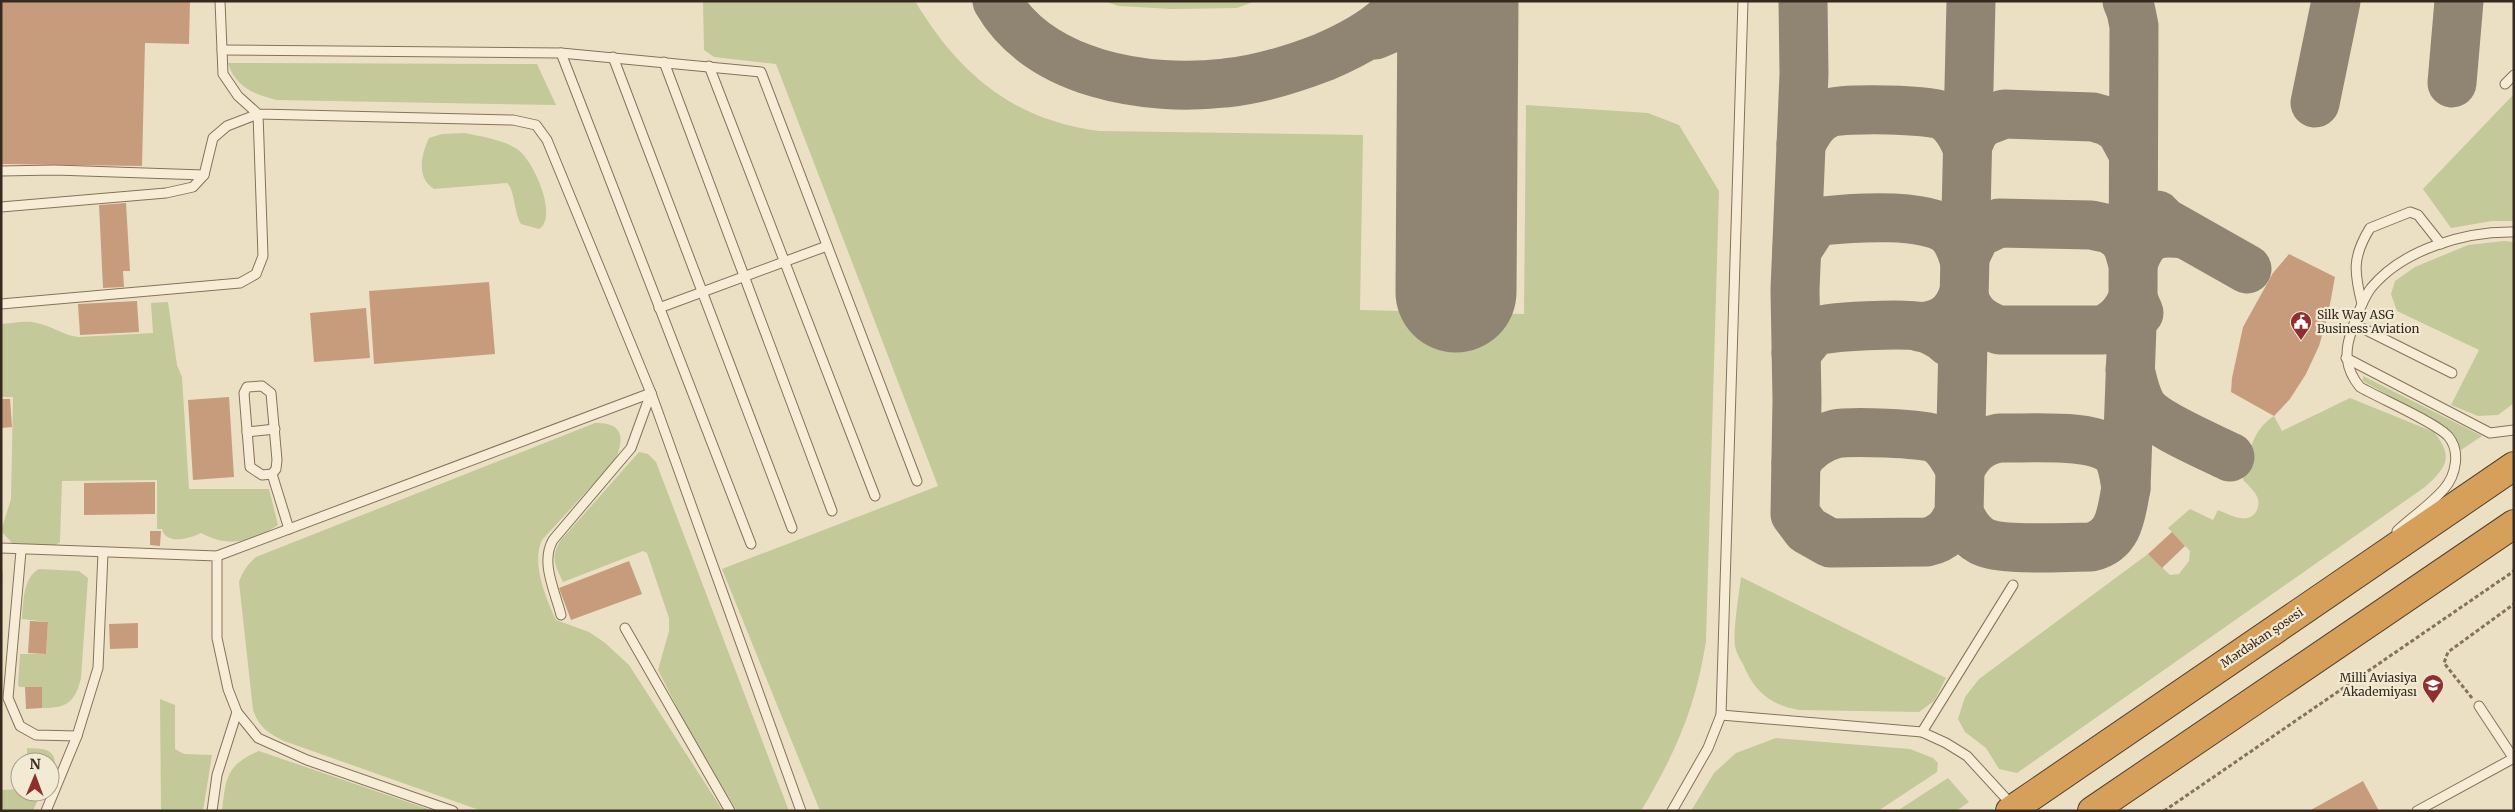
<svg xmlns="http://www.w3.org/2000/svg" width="2515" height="812" font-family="Merriweather,serif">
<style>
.green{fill:#c3c999}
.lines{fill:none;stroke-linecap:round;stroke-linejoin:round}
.taxiway{stroke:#908572;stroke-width:49}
.runway{stroke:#908572;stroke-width:121}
.building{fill:#c79c7c}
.lane-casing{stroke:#85725c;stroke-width:11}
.highway-casing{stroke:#534030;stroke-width:30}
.path{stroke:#85725c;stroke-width:3;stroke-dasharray:4 2.5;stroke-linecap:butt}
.lane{stroke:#f7edd7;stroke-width:9}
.highway{stroke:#d6a05a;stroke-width:28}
.labels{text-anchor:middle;stroke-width:4.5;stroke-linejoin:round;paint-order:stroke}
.poi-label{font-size:12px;fill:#362a1f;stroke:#f3ead3;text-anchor:start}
.street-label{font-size:12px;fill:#362a1f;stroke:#f3ead3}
</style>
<rect width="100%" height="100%" fill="#ebe0c4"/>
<!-- green -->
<g class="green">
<path d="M703,1h212c44,73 98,119 184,130l264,4 -3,175 164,4 2,-209 122,8 31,12 40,66 -13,450c-10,66 -31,113 -65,170h-821l-98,-242 216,-83 -162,-422 -62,-7 -10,-7z"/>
<path d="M1105,1h150l-18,7 -65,1 -54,-3z"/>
<path d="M228,63l309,1 19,41 -279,-5c-22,-5 -42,-13 -49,-37z"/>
<path d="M2514,94v127h-22l-41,7 -28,-39z"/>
<path d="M465,133c18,4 36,6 52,16 16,10 42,68 22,80l-18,-5c-7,-11 -6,-34 -14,-41l-73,6c-18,-11 -13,-34 -5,-51l13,-4z"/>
<path d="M2504,241l10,1v161l-16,12 -20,1 -27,-11 28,-55 -82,-39 -6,-17 4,-13 20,-14 53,-22z"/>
<path d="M168,302l9,63 5,12 7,112h80l9,36c-25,17 -50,23 -77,8 -10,5 -35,13 -39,-4h-5v-49l-95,1 -2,61 -5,4 -43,-3 -11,-12 10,-32 2,-102h-12v-73c12,-1 25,-4 36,-1 15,3 26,12 41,14l75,-4 -2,-30z"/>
<path d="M2363,376l119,60 -21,14 -10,-19 -88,-50z"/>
<path d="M2350,398l84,34c20,25 13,35 -9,55l-408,286 -18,-4 -13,-21 -21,-16 -7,-13 7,-22 14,-18 169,-125 22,21 9,-1 10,-13 1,-10 -22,-23 22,-19 23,11 5,-10c12,5 31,16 39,0 1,-3 2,-7 1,-11 -2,-7 -10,-14 -15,-19 7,-27 7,-48 31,-64l8,15z"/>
<path d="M595,423c29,0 29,14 21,36l-74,81c-11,23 4,58 14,80l33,12 15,10 25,23 94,146h-241l-198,-70c-16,-8 -25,-14 -31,-31l-14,-128c4,-11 8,-17 17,-25z"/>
<path d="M639,452l9,2 8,8 133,349h-52l-47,-78 -32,-63 11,-39v-13l-22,-65 -4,-2 -80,31c-8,-17 -13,-25 -2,-42z"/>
<path d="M39,569l40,2 9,7 -7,100c-6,24 -13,30 -39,30v-21h-23l-1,-3 2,-30h26l2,-32 -26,-3c1,-15 1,-42 17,-50z"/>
<path d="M1,572h2l-1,100h-1z"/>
<path d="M1741,577l205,101 -12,23 -15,11 -120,-2c-29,-5 -45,-19 -56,-46 -3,-5 -7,-12 -8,-18 -2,-16 4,-52 6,-69z"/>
<path d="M160,699l15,6v44l9,5 28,1 -9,56h-42z"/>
<path d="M1776,738l134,11 23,9 5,5 -1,9 -59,39h-187l23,-38 22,-20z"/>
<path d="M27,748c13,1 27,-1 28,15l-5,10v-11h-23z"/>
<path d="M259,751l175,60h-212c4,-33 4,-46 37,-60z"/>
<path d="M1948,778l21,24 -13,9h-59z"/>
<path d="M20,789v3h21l-8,19h-32v-21z"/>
</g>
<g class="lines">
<!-- taxiway -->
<g class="taxiway">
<path d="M997,1c43,74 150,91 228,82 33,-3 68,-14 99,-26 28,-12 62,-29 80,-56"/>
<path d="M1803,1l1,73 -9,216 2,110 -2,114 12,16 23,13 97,-1c17,-4 25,-13 32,-29l12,-512"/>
<path d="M1375,35l79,-34"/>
<path d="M2452,83l7,-82"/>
<path d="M2315,103l21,-102"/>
<path d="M1801,144c7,-13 13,-25 28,-31 15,-5 102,-4 115,3 12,7 18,19 23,31"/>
<path d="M1967,147l7,-16 9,-9 21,-8 89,3 14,4 13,8 13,24"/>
<path d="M2157,215l7,7 83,47"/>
<path d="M1797,250l15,-23 10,-6c29,-3 106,-9 128,11 8,8 11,17 14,27"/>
<path d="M1964,259l12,-25 23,-11 92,2 19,4 12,8 6,10 5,17c10,-29 21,-33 51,-30"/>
<path d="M1920,327c23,-3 35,-10 43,-32 7,20 16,28 36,35h104c16,-7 22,-16 30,-31l6,14"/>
<path d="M1796,353l17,-21c14,-6 94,-9 109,-5 10,3 20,8 27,15"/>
<path d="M2130,369c3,13 5,25 12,37 11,17 68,41 88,51"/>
<path d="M1796,463c9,-15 21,-24 39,-29 15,-3 88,-1 101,5 12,6 18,19 24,30 10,-18 19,-27 39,-31 26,1 100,-6 117,16 7,9 8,23 10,34"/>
<path d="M1959,513c6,13 13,25 27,30 23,8 78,4 105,4 29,-7 30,-33 35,-59l7,-189 1,-273 -3,-15 -4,-10"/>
</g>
<!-- runway -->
<path class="runway" d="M1456,292l2,-291"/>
</g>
<!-- building -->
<g class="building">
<path d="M1,1h189l-1,43 -44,-1 -3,123 -141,-2z"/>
<path d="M126,203l4,68h-7l1,16 -21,1 -4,-83z"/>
<path d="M2289,254l46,23 -7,38 -9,31 -13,28 -16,25 -16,17 -43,-24 1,-14 11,-51 30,-54z"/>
<path d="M489,282l6,72 -121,10 -5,-73z"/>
<path d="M137,301l2,31 -59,3 -2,-31z"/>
<path d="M366,308l4,50 -56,4 -4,-49z"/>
<path d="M229,397l5,80 -41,3 -5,-80z"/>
<path d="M1,399h9l2,28 -11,1z"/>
<path d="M155,482v32l-71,1v-32z"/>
<path d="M150,531h11l-1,15 -10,-1z"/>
<path d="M2172,532l13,14 -23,22 -14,-14z"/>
<path d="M629,561l13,33 -71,26 -12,-32z"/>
<path d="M30,621l18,1 -2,32 -18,-1z"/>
<path d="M138,623v25l-28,1 -1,-25z"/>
<path d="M25,687h17v21l-16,1z"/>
<path d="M2363,781l16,30h-70z"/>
</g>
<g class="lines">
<!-- lane casing -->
<g class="lane-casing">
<g id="lane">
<path d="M220,1l3,73 15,22 20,18 255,6 23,5 11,15 104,253 150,418"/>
<path d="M222,50l339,3 200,19 156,409"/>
<path d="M561,53l190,491"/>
<path d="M613,57l179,471"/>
<path d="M664,62l168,449"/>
<path d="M709,66l166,430"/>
<path d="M2505,84l9,-9"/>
<path d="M1,171l54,-1 149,5"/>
<path d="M1,207l165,-14 27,-6 11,-12 9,-37 14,-12 31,-12 5,142 -7,18 -16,9 -239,21"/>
<path d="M2362,304c-8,-32 -10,-47 8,-76l40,-16 8,3 23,29"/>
<path d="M659,308l168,-62"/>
<path d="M2354,324l98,49"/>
<path d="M2346,358l144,75 24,-3"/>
<path d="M262,386l9,7 6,67 -1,9 -4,5 -10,1 -12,-8 -6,-74 3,-6z"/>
<path d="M247,432l28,-3"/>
<path d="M272,474l17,55"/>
<path d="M2397,531c15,-14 33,-26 47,-42 12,-14 17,-38 4,-53 -13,-14 -69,-38 -88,-49 -15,-18 -16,-36 -8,-57 5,-14 10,-30 19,-42 32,-39 95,-57 143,-56"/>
<path d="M1,548l216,8v82l11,51 9,23 21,26 49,22 146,51"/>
<path d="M21,551l-13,147 12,28 16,9 41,1"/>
<path d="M217,556l434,-163"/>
<path d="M561,615c-6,-24 -21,-53 -8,-75l78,-92 20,-55"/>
<path d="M625,628l105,183"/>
<path d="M2479,706l35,53"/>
<path d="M1721,715l201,17 24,11 21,13 45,49"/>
<path d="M1922,732l91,-147"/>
<path d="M46,811l31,-75 21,-68 5,-115"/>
<path d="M212,811l5,-36 20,-63"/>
<path d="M1672,811l36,-63 13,-33 22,-714"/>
<path d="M2417,811l97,-53"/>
</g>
</g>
<!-- highway casing -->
<g class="highway-casing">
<g id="highway">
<path d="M2010,811l504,-345"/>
<path d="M2092,811l422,-287"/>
</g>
</g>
<!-- path -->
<g class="path">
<path d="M2472,698l-28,-35 4,-11 66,-48"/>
<path d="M2164,811l350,-240"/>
</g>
<!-- lane -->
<use href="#lane" class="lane"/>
<!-- highway -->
<use href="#highway" class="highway"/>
</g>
<!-- icons -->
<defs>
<g id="civic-pin" transform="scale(1.125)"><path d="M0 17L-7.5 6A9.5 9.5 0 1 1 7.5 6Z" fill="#902f2f" stroke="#f3ead3"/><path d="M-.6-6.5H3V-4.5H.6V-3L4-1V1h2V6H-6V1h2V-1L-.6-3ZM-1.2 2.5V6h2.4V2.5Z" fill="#fff"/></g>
<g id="university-pin" transform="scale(1.125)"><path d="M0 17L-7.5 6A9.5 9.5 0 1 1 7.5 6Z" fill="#902f2f" stroke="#f3ead3"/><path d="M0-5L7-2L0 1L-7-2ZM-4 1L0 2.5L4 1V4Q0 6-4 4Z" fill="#fff"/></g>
</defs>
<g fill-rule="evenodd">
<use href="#civic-pin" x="2301" y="322"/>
<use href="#university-pin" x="2433" y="685"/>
</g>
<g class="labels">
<!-- poi labels -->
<g class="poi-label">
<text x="2317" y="319">Silk Way ASG<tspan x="2317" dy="14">Business Aviation</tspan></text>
<text x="2417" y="682" text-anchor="end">Milli Aviasiya<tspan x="2417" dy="14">Akademiyası</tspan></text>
</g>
<!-- street labels -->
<g class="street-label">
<text transform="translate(2262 638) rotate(-34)" y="4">Mərdəkan şosesi</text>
</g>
</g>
<!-- border -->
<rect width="2515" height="812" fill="none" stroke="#362a1f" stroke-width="5"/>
<!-- north arrow -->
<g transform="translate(35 777) rotate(1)"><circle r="24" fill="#f3ead3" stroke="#a79d8b"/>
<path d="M0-4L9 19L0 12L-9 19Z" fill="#902f2f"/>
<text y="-8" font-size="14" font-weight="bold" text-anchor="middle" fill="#362a1f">N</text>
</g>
</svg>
